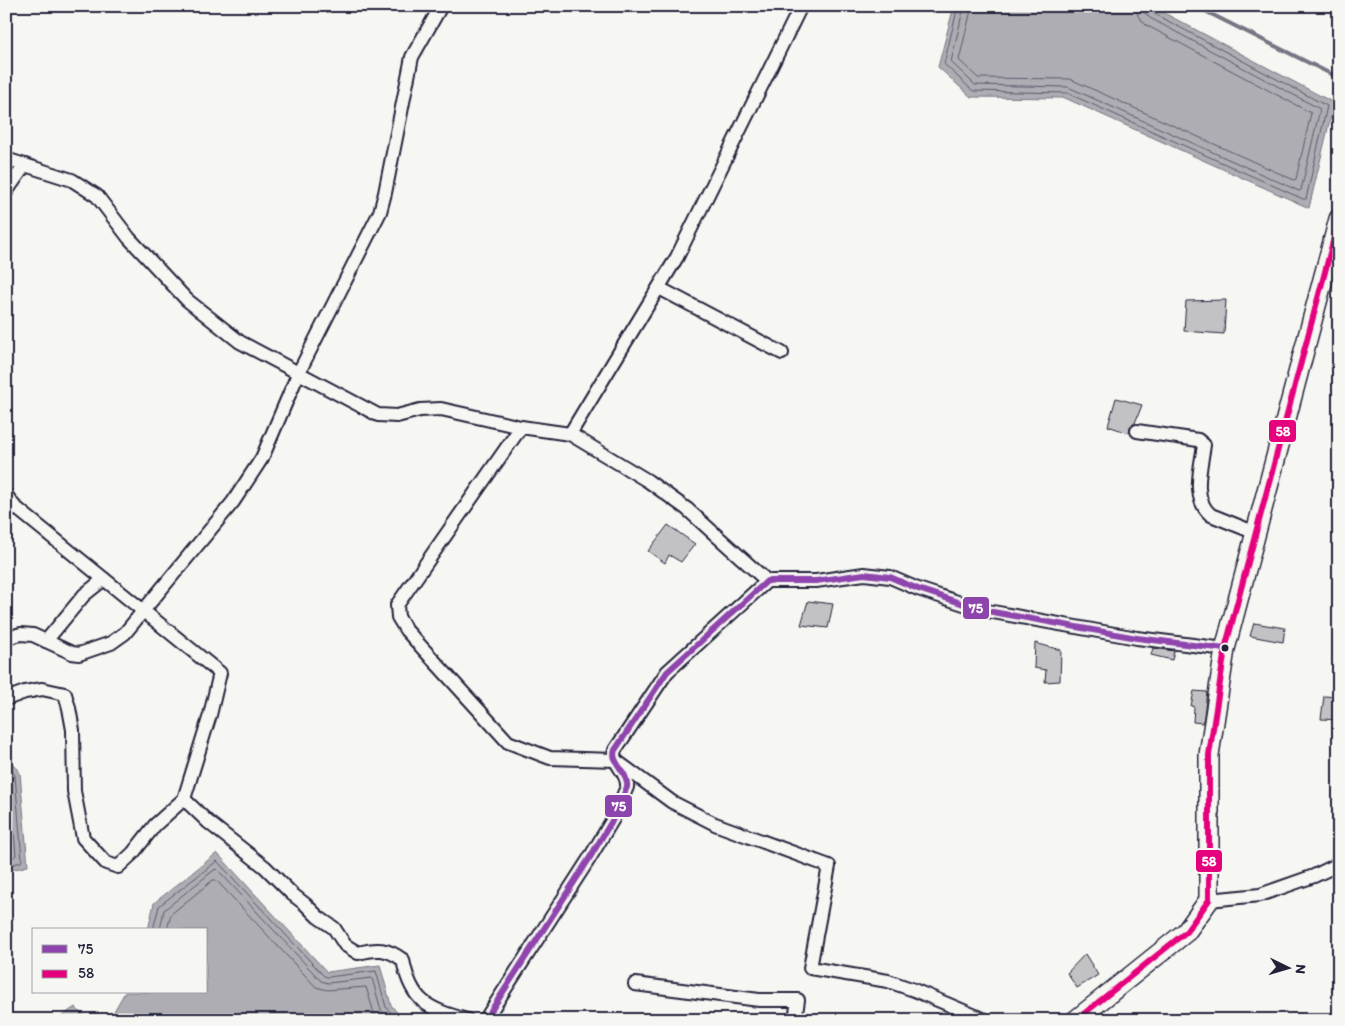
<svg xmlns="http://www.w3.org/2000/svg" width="1345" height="1026" font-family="Itim,sans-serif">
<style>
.water{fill:#adadb3;stroke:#757583}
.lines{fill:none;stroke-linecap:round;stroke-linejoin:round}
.shore{stroke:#5a5a6b;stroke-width:1}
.stream{stroke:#757583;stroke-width:4}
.building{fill:#c2c2c4;stroke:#22223b}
.street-casing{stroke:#22223b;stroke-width:16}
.secondary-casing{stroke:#22223b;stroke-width:22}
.street{stroke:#f6f6f2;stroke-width:12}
.secondary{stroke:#f6f6f2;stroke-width:19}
.bus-1-casing{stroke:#f6f6f2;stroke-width:10}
.bus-2-casing{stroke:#f6f6f2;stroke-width:10}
.bus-1{stroke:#8e44ad;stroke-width:6}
.bus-2{stroke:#e5007d;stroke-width:6}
.bus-dot{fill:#22223b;stroke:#f6f6f2;stroke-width:2}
.line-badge{stroke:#f6f6f2;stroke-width:2}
.badge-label{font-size:14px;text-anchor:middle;font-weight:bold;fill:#fff}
</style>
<rect width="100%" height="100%" fill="#f6f6f2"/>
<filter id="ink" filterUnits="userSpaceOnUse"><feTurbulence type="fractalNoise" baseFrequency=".02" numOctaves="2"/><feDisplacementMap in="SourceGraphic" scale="10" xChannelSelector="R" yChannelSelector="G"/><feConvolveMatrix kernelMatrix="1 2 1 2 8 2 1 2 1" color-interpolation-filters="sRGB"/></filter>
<g filter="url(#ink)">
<!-- water -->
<g class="water">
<path d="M954,6h197l183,97 -25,105 -244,-110 -94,-1 -33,-30z"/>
<path d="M6,755l14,18 8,93 -22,5z"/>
<path d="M217,853l110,119 53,-7 11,40 12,15h-294l16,-28h81v-62h-58l6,-27z"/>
<path d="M75,1007l13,13h-32z"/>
</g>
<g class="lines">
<!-- shore -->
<g class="shore">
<path d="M958,6l-14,58 29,27 94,2 236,106h3l21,-93 -174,-93 -3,-3v-4"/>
<path d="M964,6l-13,56 24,23 93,2 231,104 2,-1 19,-81 -170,-91 -5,-5 -1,-7"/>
<path d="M972,6l-13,54 19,18 92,1 224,101 2,-1 15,-66 -165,-88 -8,-9 -2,-10"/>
<path d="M6,763l9,12 7,85 -1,2 -15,4"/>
<path d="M6,773l3,5 7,77 -2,2 -8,2"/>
<path d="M153,930l6,-24 58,-45 107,115 4,1 48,-6 10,36 11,13"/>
<path d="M160,930l4,-20 50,-40 3,-1 104,112 7,2 44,-5 9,32 8,10"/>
<path d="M167,930l4,-16 42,-34h3l100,107 11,3 39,-3 8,26 5,7"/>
</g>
<!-- stream -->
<path class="stream" d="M1195,6l144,72"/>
</g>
<!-- building -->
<g class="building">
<path d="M1226,300l-2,34 -40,-3 2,-30z"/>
<path d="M1116,398l26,7 -7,18 -5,3 -1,7 -21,-7z"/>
<path d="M668,525l27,19 -14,18 -12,-7 -4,8 -17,-12z"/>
<path d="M808,601l25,3 -5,24 -27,-3z"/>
<path d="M1254,623l31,5 -2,14 -33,-6z"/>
<path d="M1035,643l26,7 -1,31 -15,1 1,-12 -12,-2z"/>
<path d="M1153,648l21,3 -2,9 -21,-5z"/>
<path d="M1194,691l13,1 -4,31 -10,-1 1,-15 -3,-1z"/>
<path d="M1324,696l15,1v23l-18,-1z"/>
<path d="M1085,954l13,21 -21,13 -10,-15z"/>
</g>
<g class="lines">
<!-- street casing -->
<g class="street-casing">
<g id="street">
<path d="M6,159l66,21 25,16 32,42 58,62 53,42 138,73 19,1 23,-6 21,-1 80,18 49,7 78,47 39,28 80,72"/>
<path d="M6,192l19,-27"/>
<path d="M659,288l123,65"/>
<path d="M521,427l-124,178 1,12 8,13 102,112 42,16 65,2 57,42 43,22 114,42 -19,102 78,13 26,9 71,30"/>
<path d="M1137,431l61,9 6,5c-3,22 -13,54 7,70l45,18"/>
<path d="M570,434l107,-177 124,-251"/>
<path d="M6,495l8,11 206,167 -10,42 -26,84 -29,26 -22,28 -15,14 -12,-4 -23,-25 -9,-47 -1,-61 -4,-22 -4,-14 -23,-5 -17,3 -19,7"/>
<path d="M6,638l15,-4 12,1 39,18 7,1 32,-11 14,-10 108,-131 29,-44 36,-84 82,-162 5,-19 27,-136 29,-51"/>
<path d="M46,641l38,-46 20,-16"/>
<path d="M184,799l24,23 57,45 27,27 13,10 13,13 16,11 11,17 13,8c19,-5 29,-5 45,7 8,42 25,49 64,60"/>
<path d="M1209,900l51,-5 54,-19 25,-12"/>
<path d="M635,984l124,16h39l-3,20"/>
<path d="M485,1020l104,-161 24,-40 14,-32c2,-15 -17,-24 -12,-37l52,-78 100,-91h49l48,-7 26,3 28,12 64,21 155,28 88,11"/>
</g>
</g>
<!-- secondary casing -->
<g class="secondary-casing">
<path id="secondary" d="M1076,1020l110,-88 23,-32v-145l16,-106 114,-430"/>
</g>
<!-- street -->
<use href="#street" class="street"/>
<!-- secondary -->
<use href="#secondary" class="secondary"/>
<!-- bus-1 casing -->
<g class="bus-1-casing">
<path id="bus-1" d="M485,1020l104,-161 24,-40 14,-32c2,-15 -17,-24 -12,-37l52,-78 100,-91h49l48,-7 26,3 28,12 64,21 155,28 88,11"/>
</g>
<!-- bus-2 casing -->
<g class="bus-2-casing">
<path id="bus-2" d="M1076,1020l110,-88 23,-32v-145l16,-106 114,-430"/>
</g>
<!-- bus-1 -->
<use href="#bus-1" class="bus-1"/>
<!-- bus-2 -->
<use href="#bus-2" class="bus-2"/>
</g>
</g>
<!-- markers -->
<circle class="bus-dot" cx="1225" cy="648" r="4.5"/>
<g class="line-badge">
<rect x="1268" y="419" width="29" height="24" rx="5" fill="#e5007d"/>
<rect x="962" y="596" width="28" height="24" rx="5" fill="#8e44ad"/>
<rect x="604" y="794" width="29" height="24" rx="5" fill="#8e44ad"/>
<rect x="1195" y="849" width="28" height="24" rx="5" fill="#e5007d"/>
</g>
<g class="badge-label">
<text x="1283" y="436">58</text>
<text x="976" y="613">75</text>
<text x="619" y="811">75</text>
<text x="1209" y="866">58</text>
</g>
<!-- margin -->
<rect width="1345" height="1026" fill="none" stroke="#f6f6f2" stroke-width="25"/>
<rect x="12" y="12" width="1320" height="1001" fill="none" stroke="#22223b" stroke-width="2" filter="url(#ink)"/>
<!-- legend -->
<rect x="32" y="928" width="175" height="65" fill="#f6f6f2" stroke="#a1a1a9"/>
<rect x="42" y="945" width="25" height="8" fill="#8e44ad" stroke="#a1a1a9"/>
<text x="78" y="954" font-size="15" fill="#22223b">75</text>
<rect x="42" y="970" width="25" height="8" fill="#e5007d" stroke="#a1a1a9"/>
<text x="78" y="978" font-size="15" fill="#22223b">58</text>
<!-- north arrow -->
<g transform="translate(1288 968) rotate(95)" stroke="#f6f6f2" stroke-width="4" paint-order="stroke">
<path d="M0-4L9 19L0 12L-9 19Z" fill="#22223b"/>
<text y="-8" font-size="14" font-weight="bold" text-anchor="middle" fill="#22223b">N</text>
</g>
</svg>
